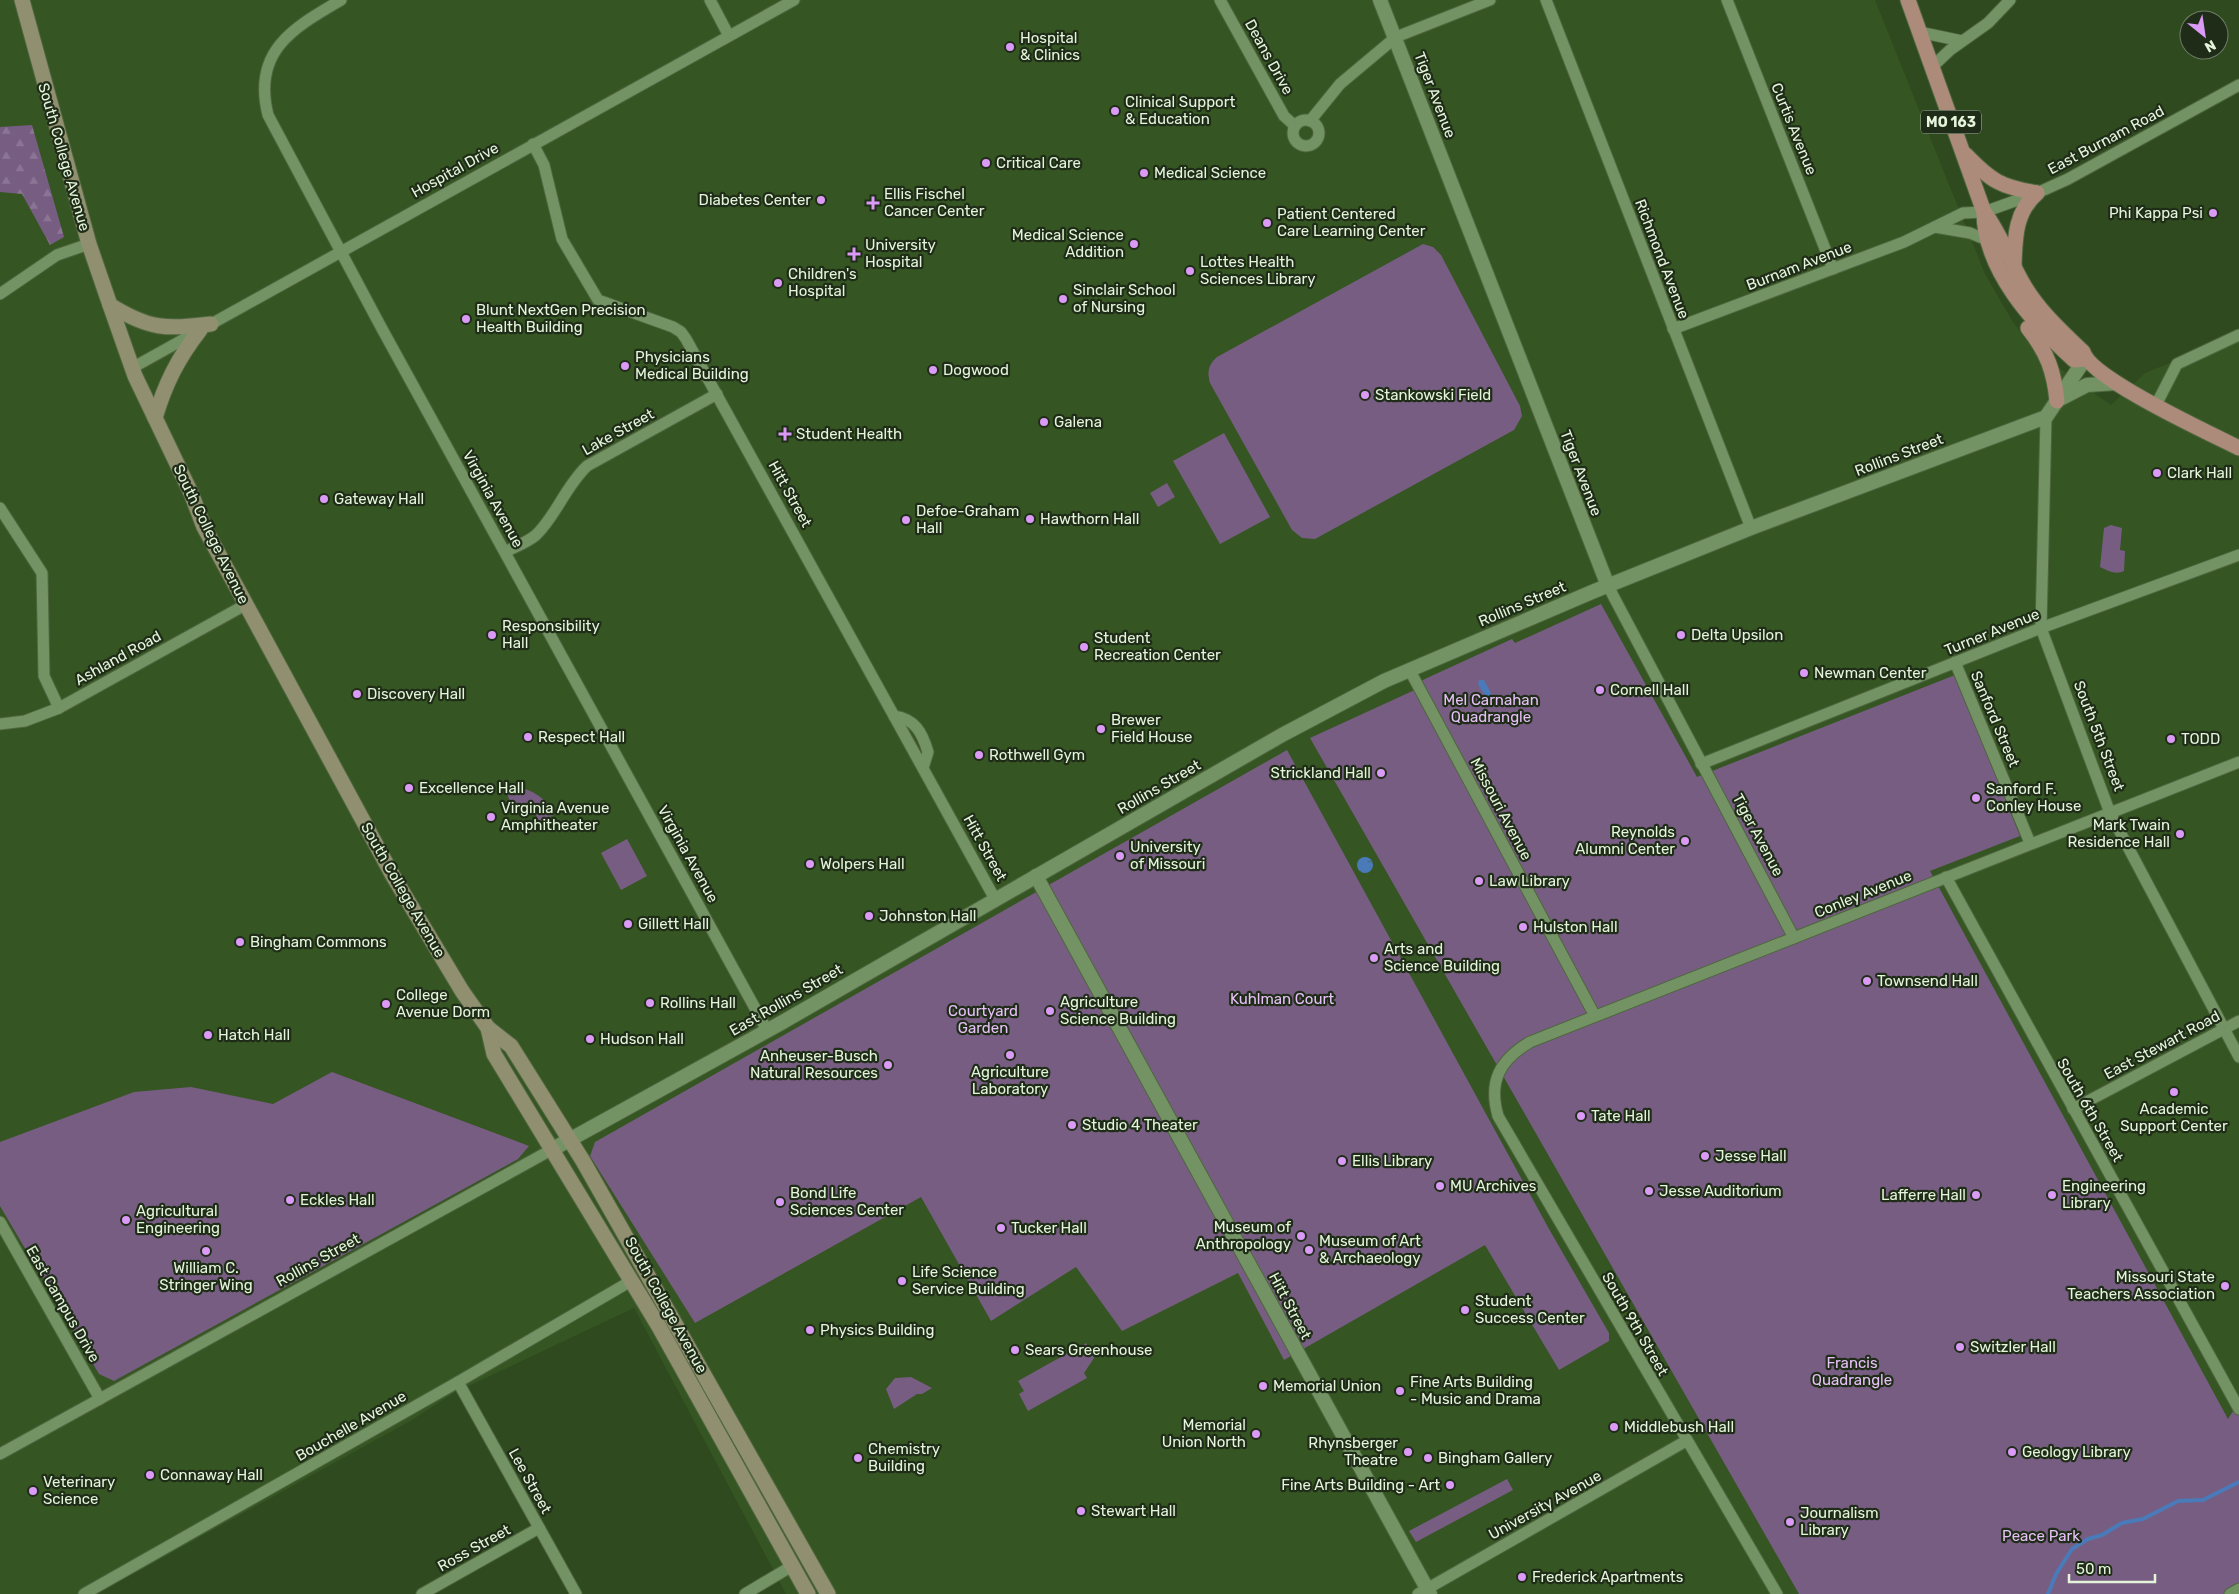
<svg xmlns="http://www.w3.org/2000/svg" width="2239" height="1594" font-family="Rubik,sans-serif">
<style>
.built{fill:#355522}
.forest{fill:url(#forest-firs)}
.green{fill:#785d83}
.water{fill:url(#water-ripples)}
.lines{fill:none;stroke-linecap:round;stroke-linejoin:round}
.stream{stroke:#4a7ab8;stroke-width:4}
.minor-casing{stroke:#4f663f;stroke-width:13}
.tertiary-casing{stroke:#4f663f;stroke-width:16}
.secondary-casing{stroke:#4f663f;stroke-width:17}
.primary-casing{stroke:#4f663f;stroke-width:17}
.minor{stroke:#739364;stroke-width:11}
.tertiary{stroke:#739364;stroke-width:14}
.secondary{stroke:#908f6f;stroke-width:15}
.primary{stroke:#ac8b7b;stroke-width:15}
.poi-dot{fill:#da9af6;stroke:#1f2c18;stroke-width:2}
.labels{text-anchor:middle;stroke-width:4.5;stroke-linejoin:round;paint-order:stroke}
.shield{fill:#1f2c18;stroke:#a9b9a0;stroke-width:1}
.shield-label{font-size:14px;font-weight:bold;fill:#e4f5db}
.poi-label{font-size:15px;fill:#e4f5db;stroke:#1f2c18;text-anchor:start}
.street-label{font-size:15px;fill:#e4f5db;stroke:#1f2c18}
.park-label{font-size:15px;fill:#e6c0f7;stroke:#1f2c18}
</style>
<defs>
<pattern id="forest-firs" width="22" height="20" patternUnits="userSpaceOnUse" patternTransform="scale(1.25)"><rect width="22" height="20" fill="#785d83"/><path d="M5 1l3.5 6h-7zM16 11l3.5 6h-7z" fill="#8b7594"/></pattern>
<pattern id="water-ripples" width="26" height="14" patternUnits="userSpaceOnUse" patternTransform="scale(1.25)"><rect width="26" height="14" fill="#4a7ab8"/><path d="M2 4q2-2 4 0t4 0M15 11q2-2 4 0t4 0" fill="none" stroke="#476483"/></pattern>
</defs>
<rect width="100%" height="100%" fill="#2e4a1e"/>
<!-- built -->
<path class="built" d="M0,0h1875l110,274 28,48 21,28 77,55 34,-32 94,-38v1259h-1453l-152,-286 -180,85 -42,27 -315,174h-97z"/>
<!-- forest -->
<path class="forest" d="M32,125l32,112 -14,8 -28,-51 -22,-2v-65z"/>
<!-- green -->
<g class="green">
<path d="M1423,244l10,3 8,8 79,151 2,10 -8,14 -199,109 -13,-1 -10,-8 -82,-147c-3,-11 -2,-18 7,-26z"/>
<path d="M1224,433l46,84 -50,27 -47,-83z"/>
<path d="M1167,483l8,14 -17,10 -8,-14z"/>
<path d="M2111,525l11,3 -2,22 5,1 -1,20c-8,4 -16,0 -24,-4l4,-39z"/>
<path d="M1601,604l96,173 258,-102 65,161 -90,35 298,548 9,-14 2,4v180l-9,5h-431l-489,-856 109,-50 -2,-5 10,-5 85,-39 3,4z"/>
<path d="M1287,750l262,479 60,104v8l-50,29 -74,-125 -201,115 -46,-87 -116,58 -46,-64 -85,54 -70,-124 -226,126 -105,-167 5,-14z"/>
<path d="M515,787c17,2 32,11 39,28l-15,7c-4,-14 -14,-19 -29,-18l-4,-16z"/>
<path d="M627,839l20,37 -26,14 -20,-37z"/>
<path d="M332,1072l197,74 -11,13 -404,222 -15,-7 -99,-168v-64l134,-50 57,-5 82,17z"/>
<path d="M1086,1343l8,15 -10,15 3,5 -59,33 -9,-17 5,-3 -6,-10 57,-32 1,2z"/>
<path d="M911,1377l21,11 -10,6h-5l-23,15 -8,-20 9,-11z"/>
<path d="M1507,1479l6,11 -97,52 -7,-11z"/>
</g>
<!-- water -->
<g class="water">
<path d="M1479,680h5l9,17 -6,3 -9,-16z"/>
<circle cx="1365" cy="865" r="8"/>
</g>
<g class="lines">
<!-- stream -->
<path class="stream" d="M2048,1594l8,-20 16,-25 16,-10 14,-4 20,-12 21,-4 35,-18 25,-1 36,-18"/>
<!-- minor casing -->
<g class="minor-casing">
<g id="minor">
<path d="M341,0c-48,28 -89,51 -73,115l113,212 386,703"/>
<path d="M710,0l19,36"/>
<path d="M1220,0l64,116 11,10"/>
<path d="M1546,0l205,528"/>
<path d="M1727,0l106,269"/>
<path d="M1919,32l43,9"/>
<path d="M1932,67l18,-17 38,-27 22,-23"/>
<circle cx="1306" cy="133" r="13"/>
<path d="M1310,121l30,-37 56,-47 94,-37"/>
<path d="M533,144l11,21 18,74 36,61 75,27 8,5 5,7 309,560"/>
<path d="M1935,227l35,6 17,7"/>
<path d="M0,294l57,-39 32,-11"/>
<path d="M1673,329l231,-87 59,-29 21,-1 53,-19 31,-14 171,-94"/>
<path d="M132,368l662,-368"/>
<path d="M2156,405l21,-41 62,-29"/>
<path d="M2046,417l-5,211 69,185 129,244"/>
<path d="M0,508l42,65 2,103 15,32"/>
<path d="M505,552c10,-5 23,-10 31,-17 20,-19 29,-48 51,-69l130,-72"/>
<path d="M1608,586l186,352"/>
<path d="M1955,662l75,181"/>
<path d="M1409,669l186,347"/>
<path d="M894,716c21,3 28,16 34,36l-5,16"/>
<path d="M0,724l25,-3 34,-13 186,-103"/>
<path d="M1701,764l340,-136 198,-73"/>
<path d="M1946,877l293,532"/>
<path d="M2073,1109l166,-88"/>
<path d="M0,1222l100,177"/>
<path d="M458,1382l118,212"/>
<path d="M0,1454l551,-304"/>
<path d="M84,1594l374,-212 173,-101"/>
<path d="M422,1594l117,-66"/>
<path d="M745,1594l47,-28"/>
<path d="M1418,1594l268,-153"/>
<path d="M1777,1594l-279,-478c-10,-35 2,-56 32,-74l709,-280"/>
<path d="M2230,1594l9,-5"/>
</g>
</g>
<!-- tertiary casing -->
<g class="tertiary-casing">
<g id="tertiary">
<path d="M1380,0l228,586"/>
<path d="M2062,398l25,-13 30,-2"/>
<path d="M1036,876l394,718"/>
<path d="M551,1150l230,-127 501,-288 102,-54 208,-89 159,-64 295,-111 39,-58"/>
</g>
</g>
<!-- secondary casing -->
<g class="secondary-casing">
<g id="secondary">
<path d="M22,0l67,244 21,61 25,71 56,117 13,34 189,349 69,115 26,37 23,18 72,115 245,433"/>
<path d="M110,305c40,25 56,24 101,19"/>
<path d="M155,418c10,-34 23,-60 45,-88"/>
<path d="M488,1028l6,26 164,271 150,269"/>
</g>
</g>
<!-- primary casing -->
<g class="primary-casing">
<g id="primary">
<path d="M1908,0l76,212c16,21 25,47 38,70 15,27 38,48 61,70 8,27 126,81 156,96"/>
<path d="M1966,155c25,26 35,32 71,38"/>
<path d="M1984,212c0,58 49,111 90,148l11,-1"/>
<path d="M2014,265c1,-27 1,-53 23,-72"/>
<path d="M2028,328c19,24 26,43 29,73"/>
</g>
</g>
<!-- minor -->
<use href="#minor" class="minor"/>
<!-- tertiary -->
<use href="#tertiary" class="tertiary"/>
<!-- secondary -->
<use href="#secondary" class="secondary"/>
<!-- primary -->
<use href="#primary" class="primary"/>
</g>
<!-- markers -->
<g class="poi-dot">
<circle cx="1010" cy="47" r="5"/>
<circle cx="1115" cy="111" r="5"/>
<circle cx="986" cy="163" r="5"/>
<circle cx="1144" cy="173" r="5"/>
<circle cx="821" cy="200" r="5"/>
<path d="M870.5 195.5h5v5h5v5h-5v5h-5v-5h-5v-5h5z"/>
<circle cx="2213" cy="213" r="5"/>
<circle cx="1267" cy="223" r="5"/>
<circle cx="1134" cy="244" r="5"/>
<path d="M851.5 246.5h5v5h5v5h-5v5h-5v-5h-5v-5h5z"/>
<circle cx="1190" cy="271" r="5"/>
<circle cx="778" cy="283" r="5"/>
<circle cx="1063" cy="299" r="5"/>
<circle cx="466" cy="319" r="5"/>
<circle cx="625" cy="366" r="5"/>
<circle cx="933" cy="370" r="5"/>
<circle cx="1365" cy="395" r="5"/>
<circle cx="1044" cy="422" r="5"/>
<path d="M782.5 426.5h5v5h5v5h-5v5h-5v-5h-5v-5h5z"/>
<circle cx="2157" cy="473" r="5"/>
<circle cx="324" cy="499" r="5"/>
<circle cx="1030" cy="519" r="5"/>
<circle cx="906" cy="520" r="5"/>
<circle cx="492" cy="635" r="5"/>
<circle cx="1681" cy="635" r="5"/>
<circle cx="1084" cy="647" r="5"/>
<circle cx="1804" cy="673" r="5"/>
<circle cx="1600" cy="690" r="5"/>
<circle cx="357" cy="694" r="5"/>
<circle cx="1101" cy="729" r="5"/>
<circle cx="528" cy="737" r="5"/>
<circle cx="2171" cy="739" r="5"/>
<circle cx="979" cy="755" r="5"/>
<circle cx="1381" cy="773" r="5"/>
<circle cx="409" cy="788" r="5"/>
<circle cx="1976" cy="798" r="5"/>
<circle cx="491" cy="817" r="5"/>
<circle cx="2180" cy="834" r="5"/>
<circle cx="1685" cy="841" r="5"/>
<circle cx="1120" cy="856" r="5"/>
<circle cx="810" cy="864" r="5"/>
<circle cx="1479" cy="881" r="5"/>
<circle cx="869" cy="916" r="5"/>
<circle cx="628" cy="924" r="5"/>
<circle cx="1523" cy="927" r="5"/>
<circle cx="240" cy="942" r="5"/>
<circle cx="1374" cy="958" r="5"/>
<circle cx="1867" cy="981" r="5"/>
<circle cx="650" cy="1003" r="5"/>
<circle cx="386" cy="1004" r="5"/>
<circle cx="1050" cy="1011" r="5"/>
<circle cx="208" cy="1035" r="5"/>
<circle cx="590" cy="1039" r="5"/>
<circle cx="1010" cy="1055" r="5"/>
<circle cx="888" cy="1065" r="5"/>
<circle cx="2174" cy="1092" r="5"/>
<circle cx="1581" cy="1116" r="5"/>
<circle cx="1072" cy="1125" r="5"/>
<circle cx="1705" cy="1156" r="5"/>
<circle cx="1342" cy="1161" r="5"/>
<circle cx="1440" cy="1186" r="5"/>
<circle cx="1649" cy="1191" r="5"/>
<circle cx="1976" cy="1195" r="5"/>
<circle cx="2052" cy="1195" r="5"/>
<circle cx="290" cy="1200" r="5"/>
<circle cx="780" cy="1202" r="5"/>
<circle cx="126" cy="1220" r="5"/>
<circle cx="1001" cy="1228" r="5"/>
<circle cx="1301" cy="1236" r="5"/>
<circle cx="1309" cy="1250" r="5"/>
<circle cx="206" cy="1251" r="5"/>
<circle cx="902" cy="1281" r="5"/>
<circle cx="2225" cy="1286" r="5"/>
<circle cx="1465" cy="1310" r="5"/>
<circle cx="810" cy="1330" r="5"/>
<circle cx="1960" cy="1347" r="5"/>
<circle cx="1015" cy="1350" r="5"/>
<circle cx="1263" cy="1386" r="5"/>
<circle cx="1400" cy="1391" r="5"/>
<circle cx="1614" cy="1427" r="5"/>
<circle cx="1256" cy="1434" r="5"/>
<circle cx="1408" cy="1452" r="5"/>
<circle cx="2012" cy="1452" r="5"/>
<circle cx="858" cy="1458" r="5"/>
<circle cx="1428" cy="1458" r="5"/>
<circle cx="150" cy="1475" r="5"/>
<circle cx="1450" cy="1485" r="5"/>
<circle cx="33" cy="1491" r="5"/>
<circle cx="1081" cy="1511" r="5"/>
<circle cx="1790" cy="1522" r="5"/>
<circle cx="1522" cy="1577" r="5"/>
</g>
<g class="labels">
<!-- shield labels -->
<rect class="shield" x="1921" y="110.5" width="60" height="23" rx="4"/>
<g class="shield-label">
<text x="1951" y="127">MO 163</text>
</g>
<!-- poi labels -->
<g class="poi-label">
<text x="1020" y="43">Hospital<tspan x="1020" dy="17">&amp; Clinics</tspan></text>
<text x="1125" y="107">Clinical Support<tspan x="1125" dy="17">&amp; Education</tspan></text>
<text x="996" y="168">Critical Care</text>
<text x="1154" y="178">Medical Science</text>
<text x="884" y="199">Ellis Fischel<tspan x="884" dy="17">Cancer Center</tspan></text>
<text x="811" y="205" text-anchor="end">Diabetes Center</text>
<text x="2203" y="218" text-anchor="end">Phi Kappa Psi</text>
<text x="1277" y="219">Patient Centered<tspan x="1277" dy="17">Care Learning Center</tspan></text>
<text x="1124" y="240" text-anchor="end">Medical Science<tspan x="1124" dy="17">Addition</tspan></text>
<text x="865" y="250">University<tspan x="865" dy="17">Hospital</tspan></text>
<text x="1200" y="267">Lottes Health<tspan x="1200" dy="17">Sciences Library</tspan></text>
<text x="788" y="279">Children's<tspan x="788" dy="17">Hospital</tspan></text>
<text x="1073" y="295">Sinclair School<tspan x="1073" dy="17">of Nursing</tspan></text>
<text x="476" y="315">Blunt NextGen Precision<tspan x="476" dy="17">Health Building</tspan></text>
<text x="635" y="362">Physicians<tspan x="635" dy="17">Medical Building</tspan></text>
<text x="943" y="375">Dogwood</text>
<text x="1375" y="400">Stankowski Field</text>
<text x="1054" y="427">Galena</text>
<text x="796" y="439">Student Health</text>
<text x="2167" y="478">Clark Hall</text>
<text x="334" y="504">Gateway Hall</text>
<text x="916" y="516">Defoe-Graham<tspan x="916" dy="17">Hall</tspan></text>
<text x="1040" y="524">Hawthorn Hall</text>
<text x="502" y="631">Responsibility<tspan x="502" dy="17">Hall</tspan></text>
<text x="1691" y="640">Delta Upsilon</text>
<text x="1094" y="643">Student<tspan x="1094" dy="17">Recreation Center</tspan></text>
<text x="1814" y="678">Newman Center</text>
<text x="1610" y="695">Cornell Hall</text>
<text x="367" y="699">Discovery Hall</text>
<text x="1111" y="725">Brewer<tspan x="1111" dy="17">Field House</tspan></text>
<text x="538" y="742">Respect Hall</text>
<text x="2181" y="744">TODD</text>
<text x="989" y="760">Rothwell Gym</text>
<text x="1371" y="778" text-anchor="end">Strickland Hall</text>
<text x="419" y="793">Excellence Hall</text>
<text x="1986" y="794">Sanford F.<tspan x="1986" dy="17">Conley House</tspan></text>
<text x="501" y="813">Virginia Avenue<tspan x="501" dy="17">Amphitheater</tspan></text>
<text x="2170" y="830" text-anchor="end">Mark Twain<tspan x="2170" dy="17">Residence Hall</tspan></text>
<text x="1675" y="837" text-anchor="end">Reynolds<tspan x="1675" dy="17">Alumni Center</tspan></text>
<text x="1130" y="852">University<tspan x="1130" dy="17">of Missouri</tspan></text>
<text x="820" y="869">Wolpers Hall</text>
<text x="1489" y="886">Law Library</text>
<text x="879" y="921">Johnston Hall</text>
<text x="638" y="929">Gillett Hall</text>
<text x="1533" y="932">Hulston Hall</text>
<text x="250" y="947">Bingham Commons</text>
<text x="1384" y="954">Arts and<tspan x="1384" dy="17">Science Building</tspan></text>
<text x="1877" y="986">Townsend Hall</text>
<text x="396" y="1000">College<tspan x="396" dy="17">Avenue Dorm</tspan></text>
<text x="1060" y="1007">Agriculture<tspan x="1060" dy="17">Science Building</tspan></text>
<text x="660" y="1008">Rollins Hall</text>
<text x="218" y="1040">Hatch Hall</text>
<text x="600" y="1044">Hudson Hall</text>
<text x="878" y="1061" text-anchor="end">Anheuser-Busch<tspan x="878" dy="17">Natural Resources</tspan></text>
<text x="1010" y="1077" text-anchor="middle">Agriculture<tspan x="1010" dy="17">Laboratory</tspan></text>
<text x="2174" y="1114" text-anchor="middle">Academic<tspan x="2174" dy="17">Support Center</tspan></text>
<text x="1591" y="1121">Tate Hall</text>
<text x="1082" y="1130">Studio 4 Theater</text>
<text x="1715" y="1161">Jesse Hall</text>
<text x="1352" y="1166">Ellis Library</text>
<text x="1450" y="1191">MU Archives</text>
<text x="2062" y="1191">Engineering<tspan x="2062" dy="17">Library</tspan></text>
<text x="1659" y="1196">Jesse Auditorium</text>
<text x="790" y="1198">Bond Life<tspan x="790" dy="17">Sciences Center</tspan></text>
<text x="1966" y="1200" text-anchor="end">Lafferre Hall</text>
<text x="300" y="1205">Eckles Hall</text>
<text x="136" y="1216">Agricultural<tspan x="136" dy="17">Engineering</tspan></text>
<text x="1291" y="1232" text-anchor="end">Museum of<tspan x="1291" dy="17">Anthropology</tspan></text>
<text x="1011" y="1233">Tucker Hall</text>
<text x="1319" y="1246">Museum of Art<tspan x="1319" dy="17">&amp; Archaeology</tspan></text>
<text x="206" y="1273" text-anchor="middle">William C.<tspan x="206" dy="17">Stringer Wing</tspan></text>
<text x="912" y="1277">Life Science<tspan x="912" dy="17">Service Building</tspan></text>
<text x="2215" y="1282" text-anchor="end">Missouri State<tspan x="2215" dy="17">Teachers Association</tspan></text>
<text x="1475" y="1306">Student<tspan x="1475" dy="17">Success Center</tspan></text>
<text x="820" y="1335">Physics Building</text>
<text x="1970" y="1352">Switzler Hall</text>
<text x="1025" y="1355">Sears Greenhouse</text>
<text x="1410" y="1387">Fine Arts Building<tspan x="1410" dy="17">- Music and Drama</tspan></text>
<text x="1273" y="1391">Memorial Union</text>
<text x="1246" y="1430" text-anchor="end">Memorial<tspan x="1246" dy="17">Union North</tspan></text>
<text x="1624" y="1432">Middlebush Hall</text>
<text x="1398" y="1448" text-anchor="end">Rhynsberger<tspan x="1398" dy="17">Theatre</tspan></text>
<text x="868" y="1454">Chemistry<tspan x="868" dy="17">Building</tspan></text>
<text x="2022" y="1457">Geology Library</text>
<text x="1438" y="1463">Bingham Gallery</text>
<text x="160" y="1480">Connaway Hall</text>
<text x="43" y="1487">Veterinary<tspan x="43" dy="17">Science</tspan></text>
<text x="1440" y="1490" text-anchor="end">Fine Arts Building - Art</text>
<text x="1091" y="1516">Stewart Hall</text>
<text x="1800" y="1518">Journalism<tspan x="1800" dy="17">Library</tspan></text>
<text x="1532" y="1582">Frederick Apartments</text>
</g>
<!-- street labels -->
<g class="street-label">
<text transform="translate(1269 57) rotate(61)" y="5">Deans Drive</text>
<text transform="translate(1435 95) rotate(69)" y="5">Tiger Avenue</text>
<text transform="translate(1794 129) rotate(68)" y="5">Curtis Avenue</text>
<text transform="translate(2106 140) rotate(-28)" y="5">East Burnam Road</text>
<text transform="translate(64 157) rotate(74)" y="5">South College Avenue</text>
<text transform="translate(455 170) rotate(-29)" y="5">Hospital Drive</text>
<text transform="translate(1662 259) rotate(69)" y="5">Richmond Avenue</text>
<text transform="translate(1799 266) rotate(-21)" y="5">Burnam Avenue</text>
<text transform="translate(618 432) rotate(-29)" y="5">Lake Street</text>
<text transform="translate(1899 455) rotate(-21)" y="5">Rollins Street</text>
<text transform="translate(1581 473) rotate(69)" y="5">Tiger Avenue</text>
<text transform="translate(790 494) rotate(61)" y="5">Hitt Street</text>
<text transform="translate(493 499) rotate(61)" y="5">Virginia Avenue</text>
<text transform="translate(211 534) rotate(64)" y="5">South College Avenue</text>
<text transform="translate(1522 604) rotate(-23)" y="5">Rollins Street</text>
<text transform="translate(1992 632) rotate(-22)" y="5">Turner Avenue</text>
<text transform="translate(118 658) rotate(-29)" y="5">Ashland Road</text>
<text transform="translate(1995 719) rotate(67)" y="5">Sanford Street</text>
<text transform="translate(2099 736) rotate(69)" y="5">South 5th Street</text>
<text transform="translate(1159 787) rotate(-30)" y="5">Rollins Street</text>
<text transform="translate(1501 809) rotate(62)" y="5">Missouri Avenue</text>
<text transform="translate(1758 835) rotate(62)" y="5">Tiger Avenue</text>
<text transform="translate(985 848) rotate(61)" y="5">Hitt Street</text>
<text transform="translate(688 854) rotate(61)" y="5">Virginia Avenue</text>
<text transform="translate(403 890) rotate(60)" y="5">South College Avenue</text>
<text transform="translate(1863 894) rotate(-22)" y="5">Conley Avenue</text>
<text transform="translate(786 1000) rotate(-30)" y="5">East Rollins Street</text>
<text transform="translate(2162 1045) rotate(-28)" y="5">East Stewart Road</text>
<text transform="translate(2090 1110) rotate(60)" y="5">South 6th Street</text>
<text transform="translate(318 1260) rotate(-29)" y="5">Rollins Street</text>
<text transform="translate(63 1304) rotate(60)" y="5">East Campus Drive</text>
<text transform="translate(666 1305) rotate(61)" y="5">South College Avenue</text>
<text transform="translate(1290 1306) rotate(62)" y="5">Hitt Street</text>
<text transform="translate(1635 1324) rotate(60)" y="5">South 9th Street</text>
<text transform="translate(351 1426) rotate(-30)" y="5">Bouchelle Avenue</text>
<text transform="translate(530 1481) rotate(61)" y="5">Lee Street</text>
<text transform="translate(1545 1505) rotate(-29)" y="5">University Avenue</text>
<text transform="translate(474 1548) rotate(-29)" y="5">Ross Street</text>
</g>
<!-- park labels -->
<g class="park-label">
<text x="1491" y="705">Mel Carnahan<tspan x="1491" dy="17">Quadrangle</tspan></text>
<text x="1282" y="1004">Kuhlman Court</text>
<text x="983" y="1016">Courtyard<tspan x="983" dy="17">Garden</tspan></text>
<text x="1852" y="1368">Francis<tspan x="1852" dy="17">Quadrangle</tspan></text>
<text x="2041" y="1541">Peace Park</text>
</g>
</g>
<!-- north arrow -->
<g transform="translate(2204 35) rotate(150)"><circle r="24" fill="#1f2c18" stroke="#6e7c66"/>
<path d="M0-4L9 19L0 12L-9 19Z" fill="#da9af6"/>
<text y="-8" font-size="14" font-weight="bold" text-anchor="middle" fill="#e4f5db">N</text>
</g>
<!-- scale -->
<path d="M2069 1574v8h86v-8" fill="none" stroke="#e4f5db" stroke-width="2.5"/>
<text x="2076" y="1574" font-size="15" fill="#e4f5db" stroke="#1f2c18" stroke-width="4" paint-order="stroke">50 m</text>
</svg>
